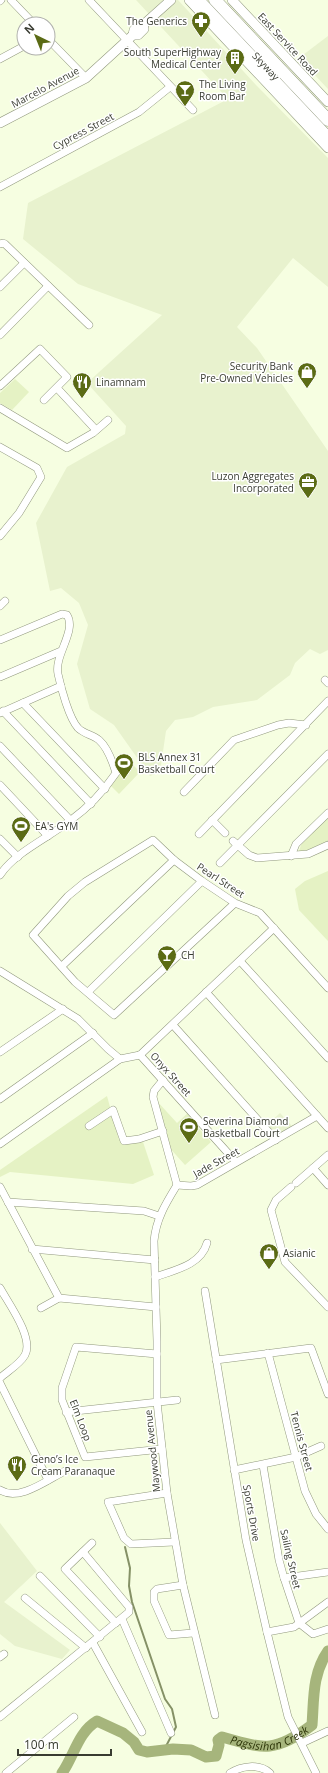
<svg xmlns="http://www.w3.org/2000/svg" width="328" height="1773" font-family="'Open Sans',sans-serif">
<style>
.built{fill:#e8f2ce}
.green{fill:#e5f2c4}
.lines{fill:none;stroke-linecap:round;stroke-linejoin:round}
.stream{stroke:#859166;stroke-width:2}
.river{stroke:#a6b57c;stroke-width:11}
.street-casing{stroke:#91987e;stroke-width:8}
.secondary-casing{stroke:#91987e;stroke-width:10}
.highway-casing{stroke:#91987e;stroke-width:13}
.street{stroke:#fff;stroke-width:7}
.secondary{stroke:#fff;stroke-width:9}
.highway{stroke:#fff;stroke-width:12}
.labels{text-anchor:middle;stroke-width:3;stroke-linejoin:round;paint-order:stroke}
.poi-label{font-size:10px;fill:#393c31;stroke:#fff;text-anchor:start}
.street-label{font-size:10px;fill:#393c31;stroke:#fff}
.water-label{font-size:11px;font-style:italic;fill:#2b3306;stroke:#fff}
</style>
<rect width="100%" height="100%" fill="#f6fee1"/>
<!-- built -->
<g class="built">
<path d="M136,0h42l78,85 72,73v129l-35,-29 -56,69 20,21 71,103v199l-8,4 -10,-5 -15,14 -5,12 -33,25 -44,7 -20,10 -18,3 -9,11 -6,41 -10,4 -36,-51 -24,-16 -13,-45 11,-39 -9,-22 -18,-15 -11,3 -14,-68 31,-56 58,-33 1,-8 -39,-43 75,-68 -84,-31 -55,-45 5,-36 200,-104z"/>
<path d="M328,36v53l-29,-31z"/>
<path d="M280,1113l12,13 -17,10 -9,-10z"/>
<path d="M0,1523l37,48 -33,31 66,48 -8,9 -47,-13 -15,-12z"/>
</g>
<!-- green -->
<g class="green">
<path d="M15,379l14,13 -17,18 -12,-7v-10z"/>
<path d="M131,763l9,9 -21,22 -9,-9z"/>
<path d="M328,816v25l-23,10h-6c4,-15 18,-25 29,-35z"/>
<path d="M328,871v70l-29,-31 -4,-21 10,-8z"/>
<path d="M107,1096l12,44 23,-1 12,36 -21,9 -123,-12 -10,5v-7z"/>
<path d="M156,1100l21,23 12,-11 7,9 -2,2 17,19 -26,23 -17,-19z"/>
</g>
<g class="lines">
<!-- stream -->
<path class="stream" d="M125,1547l5,21 -1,18 3,16 33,97 7,10 4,18 -12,23"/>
<!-- river -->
<path class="river" id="s1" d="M62,1773c12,-17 16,-41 35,-52l26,12 11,9 5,8 8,2 26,-3 18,1 15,7 10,-1 3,-11 -1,-5 4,-3c42,12 53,16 90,-12 2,-26 0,-51 16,-74"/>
<!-- street casing -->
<g class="street-casing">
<g id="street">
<path d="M11,0l23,24"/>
<path d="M89,0l104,110"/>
<path d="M0,1l1,-1"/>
<path d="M48,39l38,39"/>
<path d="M0,59l24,-13"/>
<path d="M0,187l139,-75 31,-25"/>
<path d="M0,244l3,-1 2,1 84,81"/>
<path d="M0,287l24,-24"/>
<path d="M0,335l48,-49"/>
<path d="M0,386l40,-37 27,28 -23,23"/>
<path d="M57,388l39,42"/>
<path d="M0,408l67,40 26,-15 15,-13"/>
<path d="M0,447l37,21 4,9 -22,36 -19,23"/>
<path d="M0,606l5,-5"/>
<path d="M0,640l62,-26 5,1c10,16 -13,40 -9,59 3,14 11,44 20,54 6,6 15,7 21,12 8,7 14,23 17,33 -13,19 -27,34 -45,47 -21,17 -56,32 -71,55"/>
<path d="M0,677l61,-26"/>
<path d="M325,680l3,3"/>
<path d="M23,703l82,86"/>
<path d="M3,711l88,93"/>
<path d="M0,713l61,-27"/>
<path d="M0,746l71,75"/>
<path d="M0,785l48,51"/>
<path d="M184,792l50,-52 44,-15 11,-2 17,2"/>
<path d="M212,820l13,13"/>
<path d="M199,834l129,-133"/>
<path d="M0,839l18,18"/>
<path d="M233,841l16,14 8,3 51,-4 20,-9"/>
<path d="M291,856l5,-12 32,-31"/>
<path d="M220,863l108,-109"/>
<path d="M235,903l-121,112 -39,-33 -42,-47 35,-39 17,-14 68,-42 21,20 28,21 33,22 25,10 68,75"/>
<path d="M240,961l88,97"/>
<path d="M62,966l112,-106"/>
<path d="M0,971l78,48 30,30 12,10"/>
<path d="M88,992l114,-111"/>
<path d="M206,992l122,136"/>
<path d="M173,1025l103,115"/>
<path d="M0,1052l63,-43"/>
<path d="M140,1055l134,-127"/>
<path d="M140,1055l96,107"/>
<path d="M163,1080l-9,11 -1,6 24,88"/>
<path d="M0,1099l93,-66"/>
<path d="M89,1126l24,-16 11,31 15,-2 24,-8"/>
<path d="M0,1144l120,-85 20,-4"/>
<path d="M313,1168l15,17"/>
<path d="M296,1183l32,-28"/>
<path d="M177,1185c-11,18 -21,34 -23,56l3,100v61l10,91 16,92 32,130"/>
<path d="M177,1185l14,1 6,-1 120,-69"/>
<path d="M0,1187l59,111"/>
<path d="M291,1187l-15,13 -5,10 14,52 43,45"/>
<path d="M8,1202l136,9 15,5"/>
<path d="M32,1249l123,11"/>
<path d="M155,1277c20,-7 46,-12 52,-34"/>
<path d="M0,1288c9,16 34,50 25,67 -5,9 -17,16 -25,23"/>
<path d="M205,1291l41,249 21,92 21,85 28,56"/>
<path d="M41,1308l18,-10 97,9"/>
<path d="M268,1353l37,138 11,23 12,15"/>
<path d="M157,1354l-81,-7 -14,41v12l23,57 77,-8"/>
<path d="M216,1360l95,-12 17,46"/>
<path d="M0,1383l48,97"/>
<path d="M66,1412l111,-12"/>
<path d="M263,1465l16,95 5,18 15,45 14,11 15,-5"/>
<path d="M234,1470l62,-13 25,-11"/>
<path d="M0,1490c19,12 47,-10 65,-19"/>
<path d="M167,1493l-59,9 16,36 7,6 43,-2"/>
<path d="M92,1543l-27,26 51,54"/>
<path d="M40,1576l60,61"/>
<path d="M284,1578l44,-6"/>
<path d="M183,1585l-26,4 -3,3v9l15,34 24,-2"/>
<path d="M25,1598l61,50"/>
<path d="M122,1619l49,114"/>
<path d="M267,1632l27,-5 34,-25"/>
<path d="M93,1643l49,89"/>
<path d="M0,1657l4,-3"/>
<path d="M0,1717l129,-105v-5l-46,-55"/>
<path d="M302,1743l26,-12"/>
<path d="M6,1773l68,-56"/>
<path d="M230,1773c11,-7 29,-10 40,0"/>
</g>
</g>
<!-- secondary casing -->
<g class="secondary-casing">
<g id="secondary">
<path d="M189,0l139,148"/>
<path d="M232,0l96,102"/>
<path d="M133,35l1,-5 6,-6 3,1 28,-25"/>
<path d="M0,123l86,-45 47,-43h5l6,-6 -1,-4"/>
</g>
</g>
<!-- highway casing -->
<g class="highway-casing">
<g id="highway">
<path d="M198,0l130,138"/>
<path d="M215,0l113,120"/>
</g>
</g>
<!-- street -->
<use href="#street" class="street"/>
<!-- secondary -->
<use href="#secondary" class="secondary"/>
<!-- highway -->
<use href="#highway" class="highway"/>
</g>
<!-- icons -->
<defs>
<g id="pharmacy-pin" transform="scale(1)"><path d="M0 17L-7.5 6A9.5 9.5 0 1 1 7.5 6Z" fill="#5b6b15" stroke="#fff"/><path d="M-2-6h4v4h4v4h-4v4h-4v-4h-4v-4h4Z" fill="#fff"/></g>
<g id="building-pin" transform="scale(1)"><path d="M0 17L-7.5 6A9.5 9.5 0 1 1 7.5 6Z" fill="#5b6b15" stroke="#fff"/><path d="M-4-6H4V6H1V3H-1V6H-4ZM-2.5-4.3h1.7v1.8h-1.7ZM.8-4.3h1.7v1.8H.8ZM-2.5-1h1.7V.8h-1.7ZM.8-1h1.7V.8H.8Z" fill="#fff"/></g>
<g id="bar-pin" transform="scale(1)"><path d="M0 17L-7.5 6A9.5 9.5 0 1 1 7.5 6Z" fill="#5b6b15" stroke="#fff"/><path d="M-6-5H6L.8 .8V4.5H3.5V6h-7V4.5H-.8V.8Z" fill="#fff"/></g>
<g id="shop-pin" transform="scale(1)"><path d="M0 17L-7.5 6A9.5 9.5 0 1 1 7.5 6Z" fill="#5b6b15" stroke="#fff"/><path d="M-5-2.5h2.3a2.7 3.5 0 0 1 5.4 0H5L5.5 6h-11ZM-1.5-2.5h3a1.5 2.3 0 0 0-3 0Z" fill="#fff"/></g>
<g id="restaurant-pin" transform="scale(1)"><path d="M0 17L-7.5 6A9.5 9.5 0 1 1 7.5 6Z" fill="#5b6b15" stroke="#fff"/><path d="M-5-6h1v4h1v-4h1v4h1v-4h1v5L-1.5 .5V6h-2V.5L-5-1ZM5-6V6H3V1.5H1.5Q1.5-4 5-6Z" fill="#fff"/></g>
<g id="office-pin" transform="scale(1)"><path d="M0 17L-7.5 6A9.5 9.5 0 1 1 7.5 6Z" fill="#5b6b15" stroke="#fff"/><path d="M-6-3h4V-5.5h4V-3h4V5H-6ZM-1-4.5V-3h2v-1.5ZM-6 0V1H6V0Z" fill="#fff"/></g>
<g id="stadium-pin" transform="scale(1)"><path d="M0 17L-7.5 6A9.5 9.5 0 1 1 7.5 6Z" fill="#5b6b15" stroke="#fff"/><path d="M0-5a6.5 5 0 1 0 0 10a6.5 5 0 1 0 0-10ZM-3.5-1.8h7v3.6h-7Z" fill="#fff"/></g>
</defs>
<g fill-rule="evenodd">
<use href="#pharmacy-pin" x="201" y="21"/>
<use href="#building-pin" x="235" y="58"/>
<use href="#bar-pin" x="185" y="90"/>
<use href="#shop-pin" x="307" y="372"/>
<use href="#restaurant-pin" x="82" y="382"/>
<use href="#office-pin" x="308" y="482"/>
<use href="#stadium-pin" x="124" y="763"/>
<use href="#stadium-pin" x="21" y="826"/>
<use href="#bar-pin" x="167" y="955"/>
<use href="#stadium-pin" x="189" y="1127"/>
<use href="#shop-pin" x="269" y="1253"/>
<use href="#restaurant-pin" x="17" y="1465"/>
</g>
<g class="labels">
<!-- poi labels -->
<g class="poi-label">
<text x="187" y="25" text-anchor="end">The Generics</text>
<text x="221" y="56" text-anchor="end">South SuperHighway<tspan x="221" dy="12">Medical Center</tspan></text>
<text x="199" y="88">The Living<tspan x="199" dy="12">Room Bar</tspan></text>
<text x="293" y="370" text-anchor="end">Security Bank<tspan x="293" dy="12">Pre-Owned Vehicles</tspan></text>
<text x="96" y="386">Linamnam</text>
<text x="294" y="480" text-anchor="end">Luzon Aggregates<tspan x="294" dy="12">Incorporated</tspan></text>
<text x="138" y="761">BLS Annex 31<tspan x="138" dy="12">Basketball Court</tspan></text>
<text x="35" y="830">EA's GYM</text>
<text x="181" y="959">CH</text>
<text x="203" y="1125">Severina Diamond<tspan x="203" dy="12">Basketball Court</tspan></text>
<text x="283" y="1257">Asianic</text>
<text x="31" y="1463">Geno’s Ice<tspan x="31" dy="12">Cream Paranaque</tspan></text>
</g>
<!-- street labels -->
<g class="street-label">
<text transform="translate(288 44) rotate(47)" y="4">East Service Road</text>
<text transform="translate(266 66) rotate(47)" y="4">Skyway</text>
<text transform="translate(45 87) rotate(-28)" y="4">Marcelo Avenue</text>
<text transform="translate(83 131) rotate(-28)" y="4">Cypress Street</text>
<text transform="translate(221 880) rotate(33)" y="4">Pearl Street</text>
<text transform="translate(171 1074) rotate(48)" y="4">Onyx Street</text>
<text transform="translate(216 1162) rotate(-29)" y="4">Jade Street</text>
<text transform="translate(81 1420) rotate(69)" y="4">Elm Loop</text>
<text transform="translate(302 1441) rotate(75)" y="4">Tennis Street</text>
<text transform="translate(152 1451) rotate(-96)" y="4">Maywood Avenue</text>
<text transform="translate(252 1513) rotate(80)" y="4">Sports Drive</text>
<text transform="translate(291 1559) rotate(77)" y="4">Sailing Street</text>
</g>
<!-- water labels -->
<g class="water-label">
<text dy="4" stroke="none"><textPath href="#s1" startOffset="266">Pagsisihan Creek</textPath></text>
</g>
</g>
<!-- north arrow -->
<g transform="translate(36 36) rotate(317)"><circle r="19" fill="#ffffff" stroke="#b0b1ad"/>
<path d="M0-3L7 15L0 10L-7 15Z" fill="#5b6b15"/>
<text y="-6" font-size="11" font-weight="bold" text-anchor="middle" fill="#393c31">N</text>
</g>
<!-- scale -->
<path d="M18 1749v6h93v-6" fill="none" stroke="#393c31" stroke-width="2"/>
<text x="24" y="1749" font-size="12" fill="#393c31" stroke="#ffffff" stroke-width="3" paint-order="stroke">100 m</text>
</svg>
